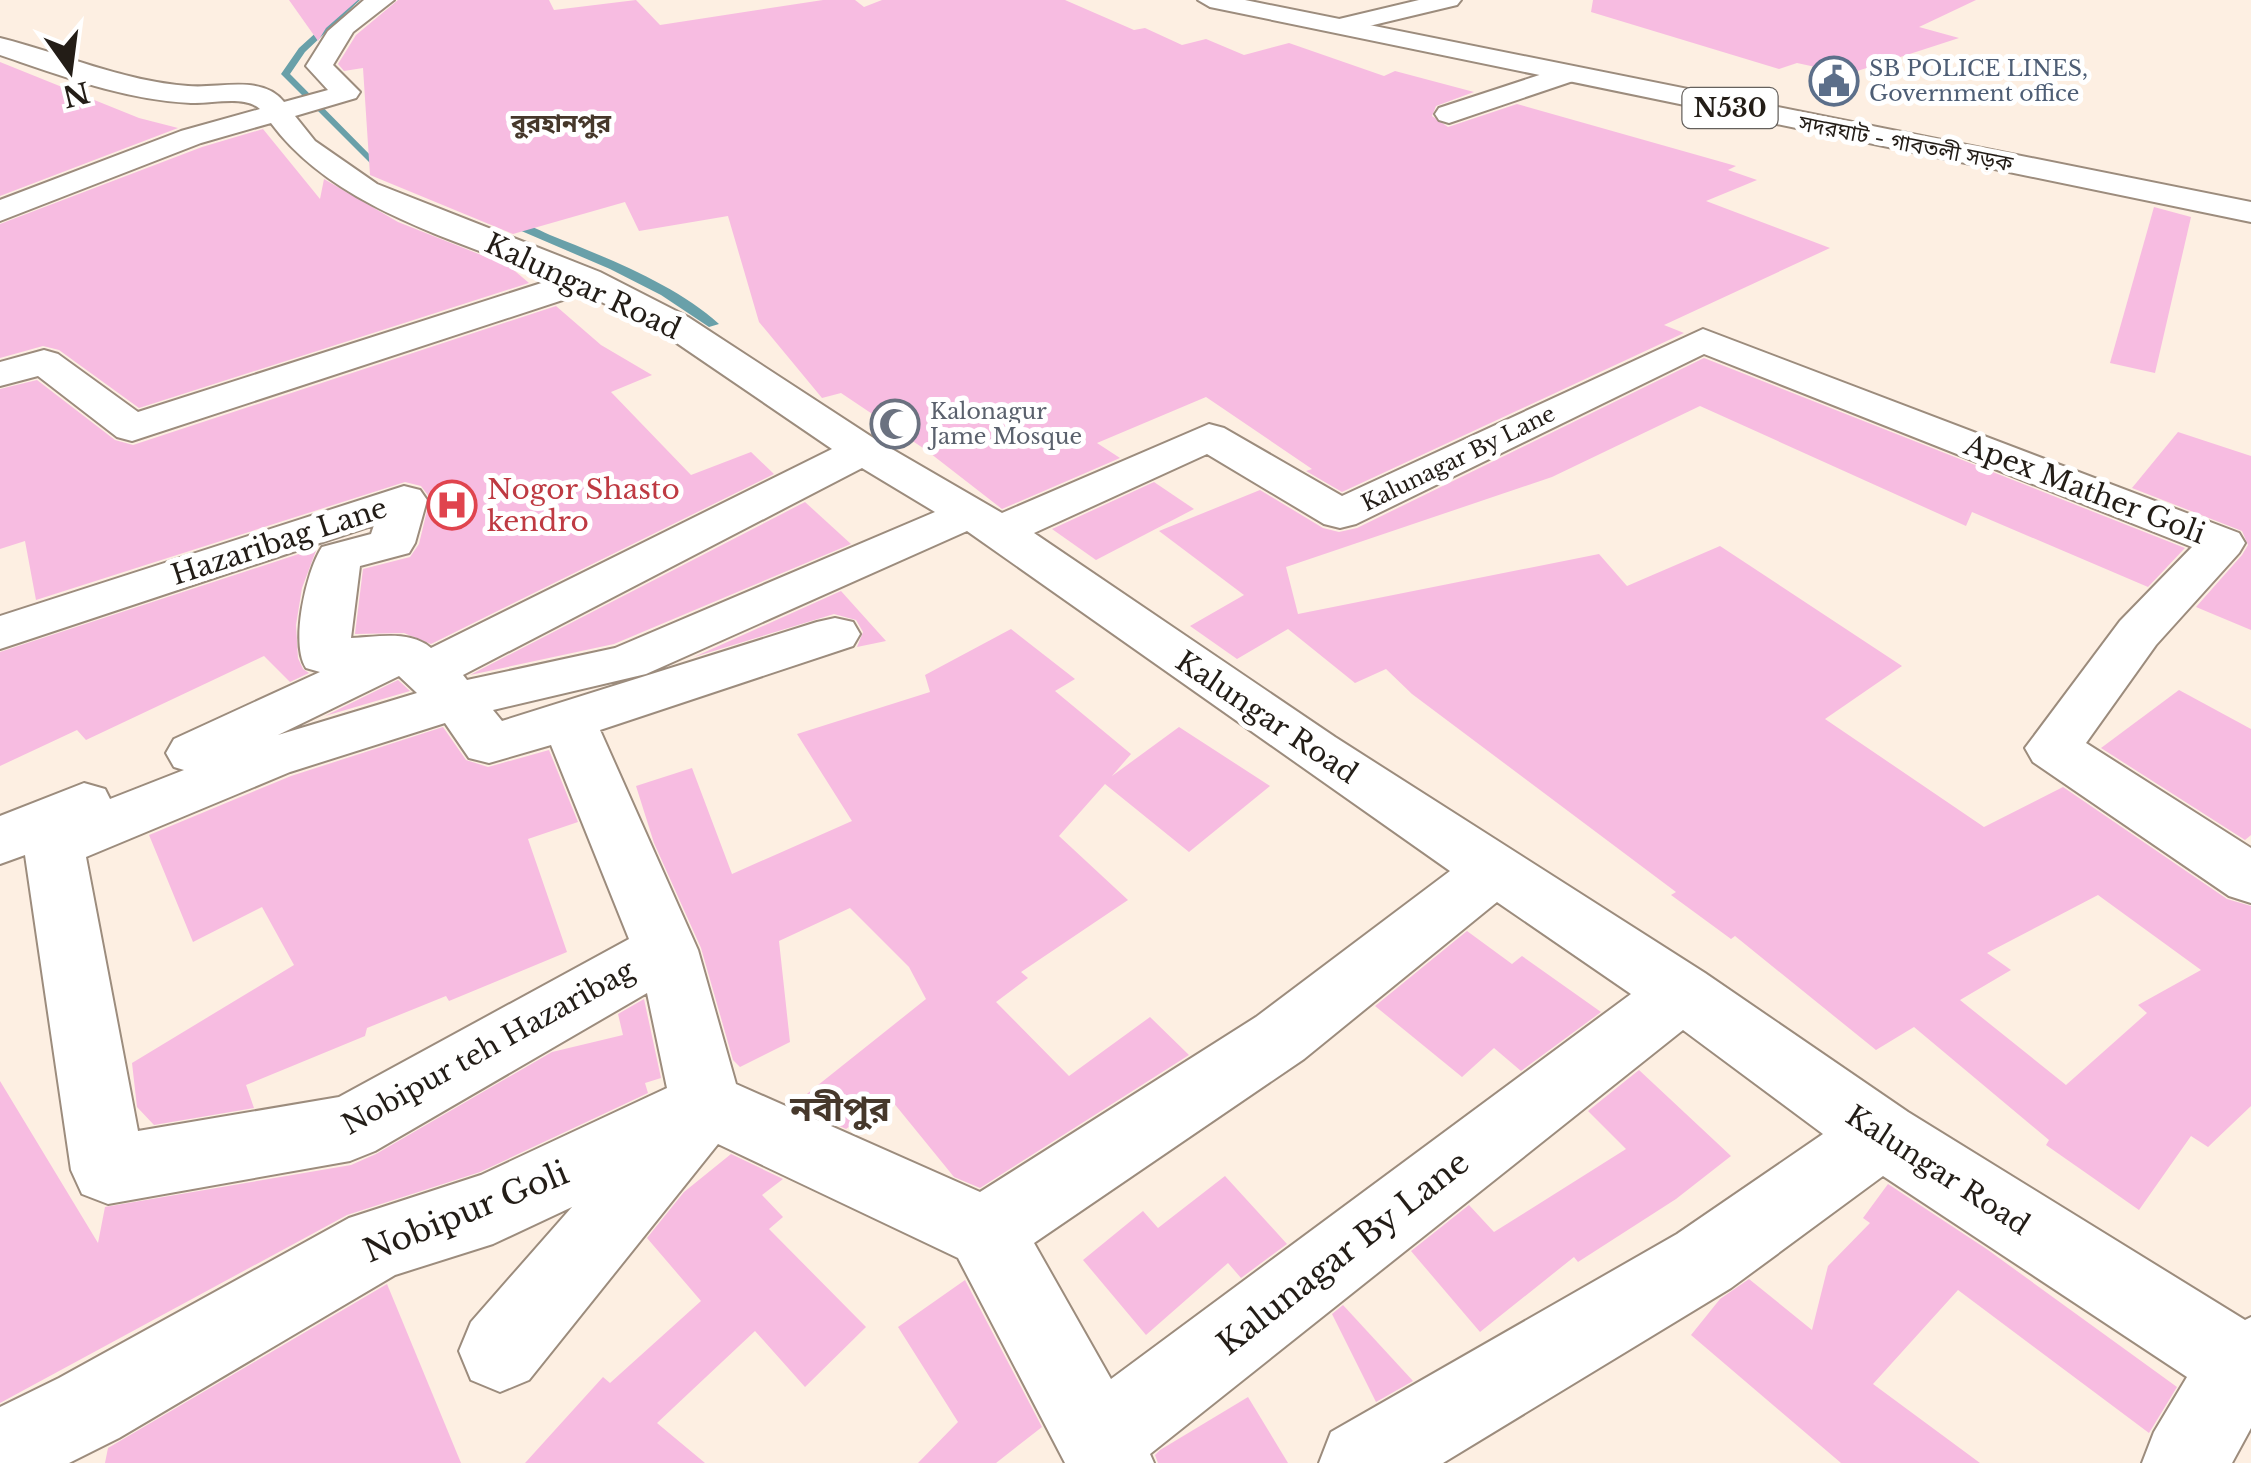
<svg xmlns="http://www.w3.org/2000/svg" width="2251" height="1463" font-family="'Libre Baskerville','Noto Sans Bengali',serif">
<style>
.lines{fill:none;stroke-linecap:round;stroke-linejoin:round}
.stream{fill:#69a0a9;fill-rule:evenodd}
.building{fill:#f7bce1;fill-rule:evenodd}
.minor-casing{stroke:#9c8c7d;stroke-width:4}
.highway-casing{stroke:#9c8c7d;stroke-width:4}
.minor{fill:#fff;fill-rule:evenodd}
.highway{fill:#fff;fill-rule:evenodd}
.labels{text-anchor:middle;stroke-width:10;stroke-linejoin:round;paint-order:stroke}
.far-service-label{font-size:22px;fill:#4e5e75;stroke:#fff;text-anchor:start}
.far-street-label{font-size:22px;fill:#231d17;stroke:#fff}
.far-worship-label{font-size:22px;fill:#5b616d;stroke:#fff;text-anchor:start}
.shield{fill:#fff;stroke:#65615d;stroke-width:2.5}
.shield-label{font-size:25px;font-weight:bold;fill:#231d17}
.far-neighbourhood-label{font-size:25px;font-weight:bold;fill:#46382b;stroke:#fff}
.street-label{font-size:28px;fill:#231d17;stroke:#fff}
.health-label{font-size:28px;fill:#be3a42;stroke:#fff;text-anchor:start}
.near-street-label{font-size:32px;fill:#231d17;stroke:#fff}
.near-neighbourhood-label{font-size:35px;font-weight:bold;fill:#46382b;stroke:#fff}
</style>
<rect width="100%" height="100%" fill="#fdefe2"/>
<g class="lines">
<!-- stream -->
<g class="stream">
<path d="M352,0h8l-55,52 -15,22 96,97 2,2 -5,3 -102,-102 18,-26z"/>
<path d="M505,220c15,0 31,9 45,15 55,22 125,49 169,89l-10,3 -48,-32 -51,-26 -105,-45z"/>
</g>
</g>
<!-- building -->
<g class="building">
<path d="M289,0h69l-32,28 -8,13z"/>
<path d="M398,0h151l5,10 82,-10 24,25 163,-25h32l9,7 18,-7h183l69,30 11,-2 37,17 24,-6 38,16 45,-12 95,33 11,-5 79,21 -38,14 -4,10 16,11 69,-23 219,62 -8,4 29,10 -51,21 124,47 -166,77 20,8 -342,159 -36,-21 6,-2 -106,-72 -109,46 23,15 -118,51 -76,-59 -85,-57 -19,5 -63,-76 -31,-106 -89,15 -14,-29 -112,32 -143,-59 -7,-107 -19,3 -6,-7 18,-29z"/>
<path d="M1593,0h383l-57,27 40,11 -111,36 -51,-11 -18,6 -188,-57z"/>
<path d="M0,62l139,56 39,10 -178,68z"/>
<path d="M263,129l57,70 4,-20 74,43 111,44 20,17 -390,125 -80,-58 -16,-4 -43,12v-134l202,-77z"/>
<path d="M2154,207l37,10 -36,156 -45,-10z"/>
<path d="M556,306l45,39 51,30 -41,17 80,83 60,-23 23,22 -343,170 -27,-11 -49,1 8,-65 47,-12 9,-13 11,-46 -9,-12 -16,-4 -369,118 -11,-59 -25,8v-160l37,-9 78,60 18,5z"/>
<path d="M1704,358l481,190 -37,39 -176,-75 -6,14 -266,-120 -148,71 -266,90 12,47 301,-60 28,32 93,-40 182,120 -77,53 159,108 79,-40 164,112 24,7v200l-43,41 -17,-11 -52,74 -93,-65 3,-5 -135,-113 -38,23 -141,-114 -4,3 -60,-44 5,-3 -264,-198 -26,-25 -31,14 -67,-54 -51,30 -47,-33 54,-31 -85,-64 101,-41 63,38 16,4 18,-4zM2098,895l103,75 -63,35 9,8 -81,72 -106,-85 51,-30 -24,-17z"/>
<path d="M2178,432l73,24v174l-55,-23 46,-52 6,-10 -6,-14 -110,-43z"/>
<path d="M1154,482l40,27 -98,51 -44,-31z"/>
<path d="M805,502l46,42 -237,100 -144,31z"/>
<path d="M317,548l-15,40 -6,37 2,33 5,11 6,4 -19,9 -26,-26 -178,84 -9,-10 -77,36v-114z"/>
<path d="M841,591l45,50 -29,6 6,-15 -7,-12 -22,-6 -140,43z"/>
<path d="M1011,629l64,50 -20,12 76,63 -19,22 67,-49 91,59 -81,66 -84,-68 -46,52 69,64 -107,72 7,6 -32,24 73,74 81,-59 39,38 -209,133 -26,-11 -66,-81 -42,33 -53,-24 133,-106 -17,-32 -59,-59 -71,33 11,101 -50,25 -7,-7 -32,-112 -47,-105 -18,-57 56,-18 40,106 120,-53 -55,-87 133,-42 -5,-17z"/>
<path d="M398,680l12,11 -85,25z"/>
<path d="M2179,690l72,39v106l-6,5 -144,-92z"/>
<path d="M443,727l23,33 22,7 61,-17 29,72 -50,17 39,113 -118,49 -3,-5 -79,32 -2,8 -119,49 8,23 -100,17 -17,-18 -5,-44 162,-98 -32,-58 -69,35 -44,-107 142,-59z"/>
<path d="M1467,931l45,33 10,-8 79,56 -80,59 -27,-23 -32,29 -87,-71z"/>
<path d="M644,999l17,79 -16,5 3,10 -168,79 -133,43 -347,188v-322l98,162 7,-36 246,-42 25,-11 176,-102 71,-17 -5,-21z"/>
<path d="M1639,1070l92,86 -55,43 -98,63 -4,-5 -94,75 -69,-81 58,-46 25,27 132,-83 -38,-38z"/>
<path d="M731,1154l52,25 -21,16 21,22 -14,12 97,98 -61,60 -50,-56 -98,92 48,40h-180l78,-86 7,6 91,-82 -54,-63 37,-46z"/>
<path d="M1225,1176l62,68 -46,34 -13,-15 -82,72 -63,-75 60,-49 15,17z"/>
<path d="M1888,1184l100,66 189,137 -28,46 -191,-143 -85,94 107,79h-139l-150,-128 29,-36 29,-20 63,51 16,-64 42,-43 -7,-5z"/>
<path d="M965,1280l77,147 -46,36h-78l40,-41 -60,-95z"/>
<path d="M387,1284l74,179h-356l3,-15z"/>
<path d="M1343,1305l70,76 -37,21 -44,-88z"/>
<path d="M1248,1397l40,66h-130l-3,-8 5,-5z"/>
</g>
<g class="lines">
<!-- minor casing -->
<g class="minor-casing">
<g id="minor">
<path d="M364,0h30l-41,32 -20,33 27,27 -4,6 -61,18 20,25 62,43 223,88 88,45 190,124 124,72 207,-89 15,4 118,68 361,-167 536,204 6,10 -6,10 -83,92 -70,98 165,105v55l-22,-7 -196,-134 -8,-14 95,-127 72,-74 -488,-193 -348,170 -16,4 -16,-4 -117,-70 -173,79 301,204 370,236 203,139 337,208 6,-3v111l-19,35h-90l12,-31 33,-55 -304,-201 -152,112 -288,175h-124l12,-31 346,-198 146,-100 -140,-104 -533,424 4,9h-89l-107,-205 -240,-114 -189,236 -29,12 -29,-12 -12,-29 12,-29 101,-115 -79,37 -98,31 -276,163 -50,25h-69v-56l59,-29 290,-160 132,-43 186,-87 -20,-95 -272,158 -25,10 -242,43 -26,-10 -11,-24 -46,-315 -25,9v-48l84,-33 21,6 5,10 74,-29 -10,-3 -8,-14 8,-14 146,-67 -14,-4c-16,-24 0,-97 16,-121l49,-13 3,-9 -374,124v-33l404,-130 16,4 7,10 -12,43 -6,10 -49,13 -9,72c26,-1 59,-8 80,10l401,-199 -170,-116 -78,-40 -452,148 -15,-4 -79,-61 -38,10v-24l44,-12 14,4 80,58 416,-133c-97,-39 -219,-70 -283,-156l-70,20 -201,78v-21l181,-69 79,-22c-16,-14 -48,-5 -69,-6 -66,-3 -129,-27 -191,-48v-17c64,16 122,43 188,48 31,3 74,-12 96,16l44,-12 -22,-24 22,-35zM862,468l73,44 -320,136 -148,32 -4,-5zM967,531l483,340 -194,146 -276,175 -244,-108 -38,-134 -98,-220 253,-84 7,-12 -7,-12 -18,-4 -18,4 -315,99 -9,-11 153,-36zM399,676l18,17 -139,42zM445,723l24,35 20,5 62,-18 78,194 -290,158 -201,34 -52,-274 204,-85zM1497,902l134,92 -520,385 -77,-136 270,-184z"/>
<path d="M1419,0h42l-4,5 -113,27 -12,-7 3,-5z"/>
<path d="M1567,66l13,8 -4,6 -127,43 -10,-3 -4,-6 4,-6z"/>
</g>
</g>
<!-- highway casing -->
<g class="highway-casing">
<path id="highway" d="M1198,0h47l1006,202v20l-1041,-215z"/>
</g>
<!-- minor -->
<use href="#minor" class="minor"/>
<!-- highway -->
<use href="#highway" class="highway"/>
</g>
<!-- icons -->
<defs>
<g id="civic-ring" transform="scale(2.5)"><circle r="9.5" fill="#fff" stroke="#5c6f8a" stroke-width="1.5"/><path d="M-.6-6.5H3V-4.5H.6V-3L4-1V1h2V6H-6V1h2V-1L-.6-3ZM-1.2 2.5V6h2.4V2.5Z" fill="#5c6f8a"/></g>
<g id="mosque-ring" transform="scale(2.5)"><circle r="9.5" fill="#fff" stroke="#6b7280" stroke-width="1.5"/><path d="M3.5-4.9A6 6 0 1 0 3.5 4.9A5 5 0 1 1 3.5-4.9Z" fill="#6b7280"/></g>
<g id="hospital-ring" transform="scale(2.5)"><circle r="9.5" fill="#fff" stroke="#e0444e" stroke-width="1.5"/><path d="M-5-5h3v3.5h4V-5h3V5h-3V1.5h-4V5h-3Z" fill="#e0444e"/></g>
</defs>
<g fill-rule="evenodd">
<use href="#civic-ring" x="1834" y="81"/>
<use href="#mosque-ring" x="895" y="424"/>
<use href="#hospital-ring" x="452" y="505"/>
</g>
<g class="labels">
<!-- far-service labels -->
<g class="far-service-label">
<text x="1869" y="76">SB POLICE LINES,<tspan x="1869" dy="25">Government office</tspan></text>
</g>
<!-- far-street labels -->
<g class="far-street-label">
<text transform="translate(1906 143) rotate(11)" y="8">সদরঘাট - গাবতলী সড়ক</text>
<text transform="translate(1458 458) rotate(-26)" y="8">Kalunagar By Lane</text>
</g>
<!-- far-worship labels -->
<g class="far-worship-label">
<text x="930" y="419">Kalonagur<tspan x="930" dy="25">Jame Mosque</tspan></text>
</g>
<!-- shield labels -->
<rect class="shield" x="1682.5" y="88" width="95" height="40" rx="8"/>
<g class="shield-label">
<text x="1730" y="117">N530</text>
</g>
<!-- far-neighbourhood labels -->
<g class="far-neighbourhood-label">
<text x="561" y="132">বুরহানপুর</text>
</g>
<!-- street labels -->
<g class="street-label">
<text transform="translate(583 286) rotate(25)" y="10">Kalungar Road</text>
<text transform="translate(2085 489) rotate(21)" y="10">Apex Mather Goli</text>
<text transform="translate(279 541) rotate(-18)" y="10">Hazaribag Lane</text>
<text transform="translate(1267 717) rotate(34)" y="10">Kalungar Road</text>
<text transform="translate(488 1047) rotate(-29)" y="10">Nobipur teh Hazaribag</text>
<text transform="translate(1938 1170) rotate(33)" y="10">Kalungar Road</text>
</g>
<!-- health labels -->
<g class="health-label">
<text x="487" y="499">Nogor Shasto<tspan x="487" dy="32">kendro</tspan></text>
</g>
<!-- near-street labels -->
<g class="near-street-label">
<text transform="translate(466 1212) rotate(-22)" y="11">Nobipur Goli</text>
<text transform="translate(1343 1253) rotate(-38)" y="11">Kalunagar By Lane</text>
</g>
<!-- near-neighbourhood labels -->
<g class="near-neighbourhood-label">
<text x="840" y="1121">নবীপুর</text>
</g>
</g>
<!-- north arrow -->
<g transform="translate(70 70) rotate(166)" stroke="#ffffff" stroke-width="8" paint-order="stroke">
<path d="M0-8L18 38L0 25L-18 38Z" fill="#231d17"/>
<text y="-15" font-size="28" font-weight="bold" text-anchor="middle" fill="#231d17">N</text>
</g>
</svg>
